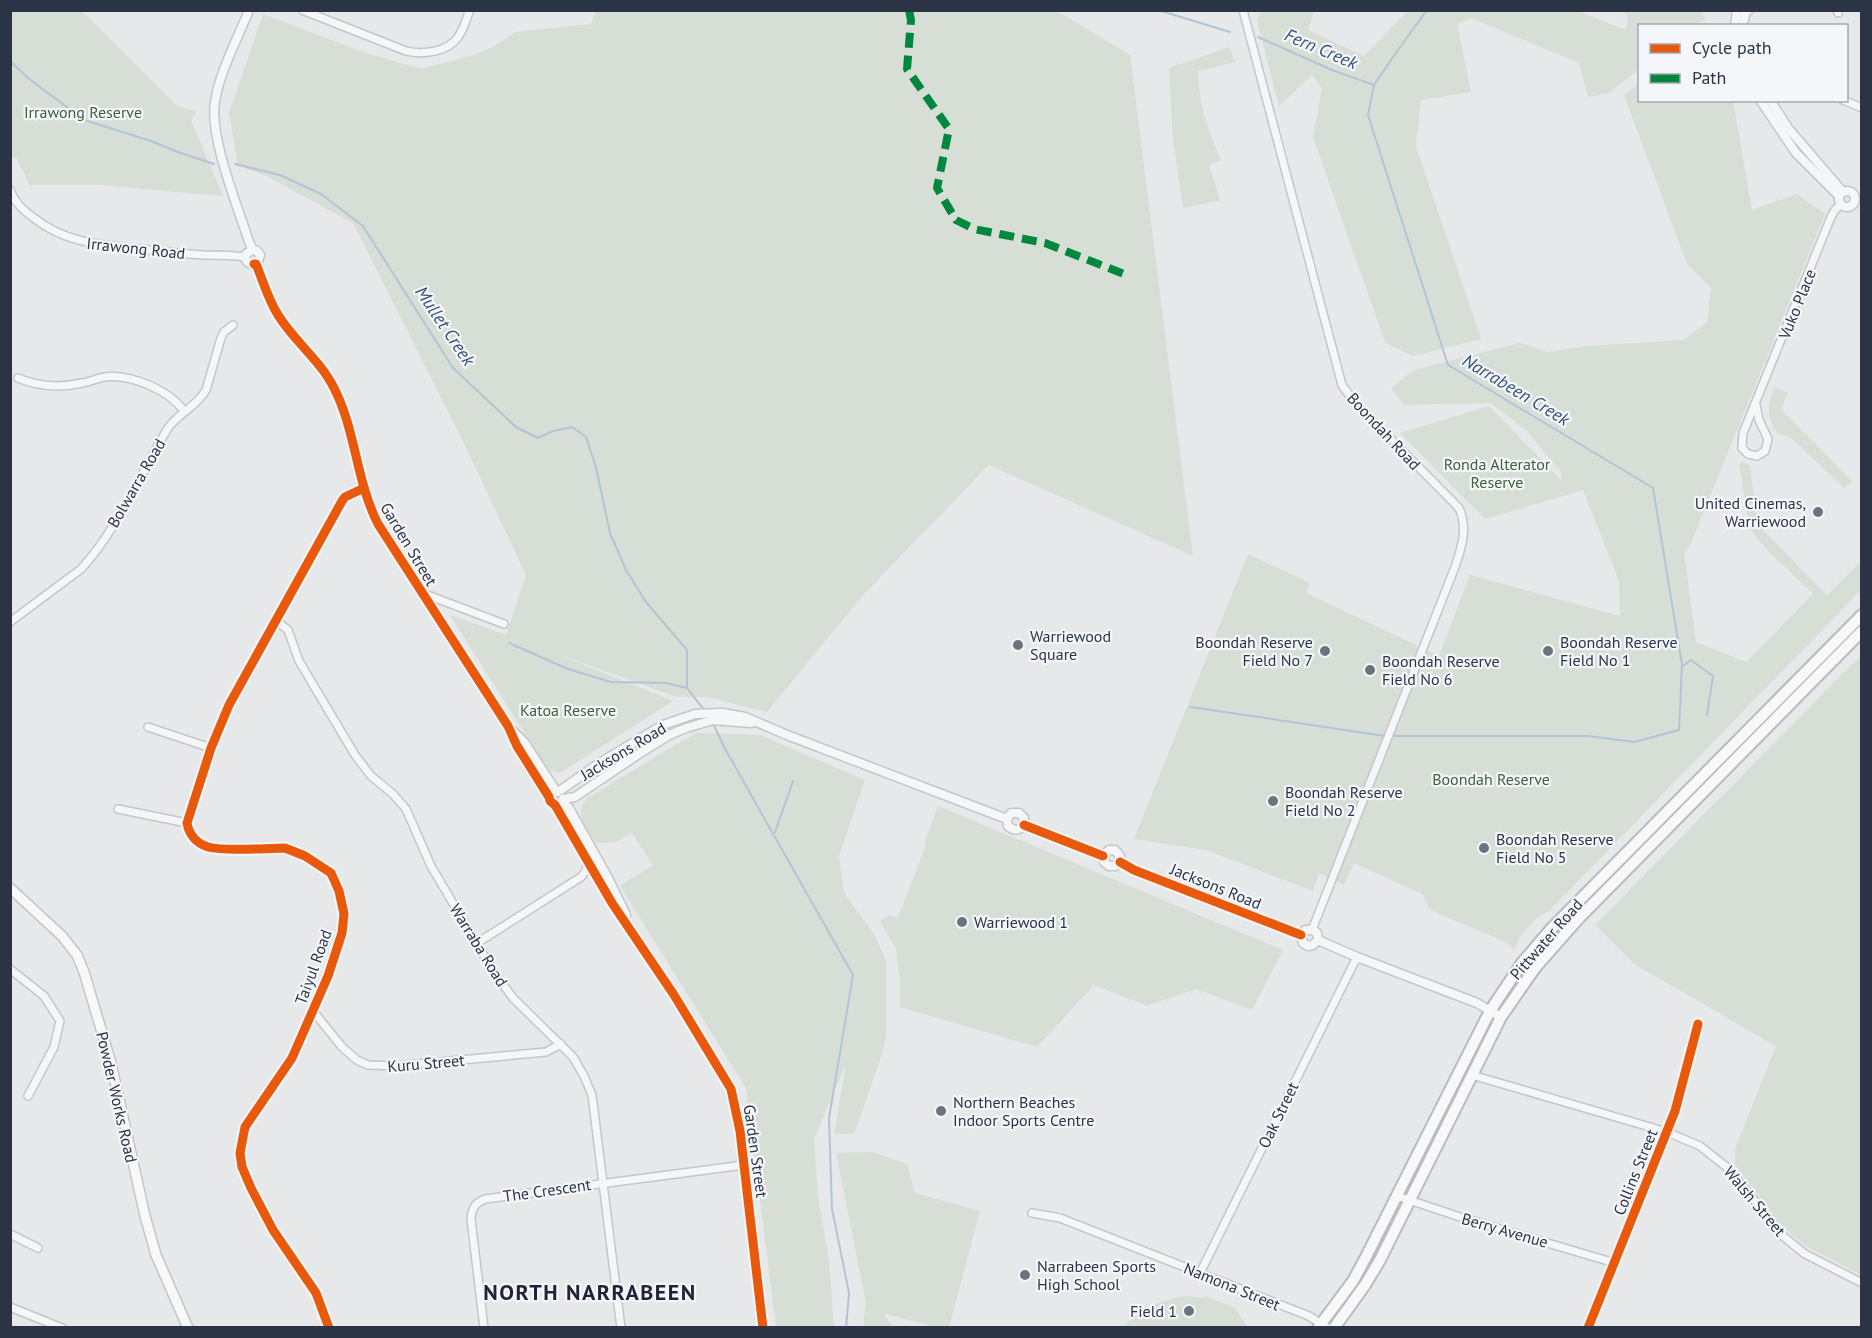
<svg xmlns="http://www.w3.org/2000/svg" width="1872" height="1338" font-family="'PT Sans',sans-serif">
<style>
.green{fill:#d6ded6}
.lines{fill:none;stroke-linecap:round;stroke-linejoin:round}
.stream{stroke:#b4c4d5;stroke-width:2}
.minor-casing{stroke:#c4c6c8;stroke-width:10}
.tertiary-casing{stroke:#c4c6c8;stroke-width:11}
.secondary-casing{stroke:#c4c6c8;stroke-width:12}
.trunk-casing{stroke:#b8bbbf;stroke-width:14}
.minor{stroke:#f5f6f7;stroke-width:7}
.tertiary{stroke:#f5f6f7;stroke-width:8}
.secondary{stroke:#f8f8f8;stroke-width:9}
.trunk{stroke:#f8f8f8;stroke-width:10}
.quiet{stroke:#00873e;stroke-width:8;stroke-dasharray:15 8;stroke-linecap:butt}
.cycleway-casing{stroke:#f4f6f9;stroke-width:13}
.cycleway{stroke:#e8590c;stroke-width:9}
.poi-dot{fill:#6c737f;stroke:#f4f6f9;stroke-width:2}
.labels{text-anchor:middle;stroke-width:4.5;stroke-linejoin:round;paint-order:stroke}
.park-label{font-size:16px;fill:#3f6138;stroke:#f4f6f9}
.street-label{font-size:16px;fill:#2b3445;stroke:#f4f6f9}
.poi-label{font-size:16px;fill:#2b3445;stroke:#f4f6f9;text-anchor:start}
.water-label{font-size:18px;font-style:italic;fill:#34527a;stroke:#f4f6f9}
.district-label{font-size:22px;font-weight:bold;letter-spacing:1.5px;fill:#1d2536;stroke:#f4f6f9}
</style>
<rect width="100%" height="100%" fill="#e6e8ea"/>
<!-- green -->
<g class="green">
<path d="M11,10l71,1 95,95 20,5 -6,9 32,76 -124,-11h-69l-13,-26 -6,-3z"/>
<path d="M596,11h461l73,44 63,501 -204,-91 -126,130 -96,117 -59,-15h-31l-122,-44 118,48 -113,72 -12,-3 -98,-155 56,20 20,-60 -64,-136 -109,-216 -85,-46 -30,-12 -9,-52 34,-99 102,39 57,16 55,-15 17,-8 21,-14 76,-8z"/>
<path d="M1261,11h53l-6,19 56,26 44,-45h169l49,19 2,-13 -4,-6h75l7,7 -10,7 -56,1 -1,43 -30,24 -21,4 -9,-34 -108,-45 -14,6 14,68 -50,8 -5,46 65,193 -69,17 -27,-14 -72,-205 9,-49 -10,-13 -33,31 -22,-85z"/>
<path d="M1229,47l6,15 -37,9c1,35 9,57 23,89l-12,5 11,35 -37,8 -10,-68 -4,-72z"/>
<path d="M1639,84l1,16 93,1 19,109 45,-16 28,20 -136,334 -5,4 12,90 50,20 67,-68 -45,-43 -18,-22 -11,-64 4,-4 7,6 8,58 69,70 34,-34v29l-312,321c-11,5 -22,16 -29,26 -3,5 -2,9 -6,13l-8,-8 -76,-32 -8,-16 -68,-31 -10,22 -25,-12 -6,18 -107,-41 -72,-11 114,-285 62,29 -4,10 133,63 31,-81 150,41 -1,-35 -36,-91 -98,29 -85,-86 89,-27 73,75 -1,-9 -34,-41 -36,-28 -87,2 -13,-17 23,-18 106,-27 28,9 39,-6 97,-6 23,-18 4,-34 -24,-24 -63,-169z"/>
<path d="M1775,387l13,6 -7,16 71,72 -8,7 -54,-51 -12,-3c-12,-17 -11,-28 -3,-47z"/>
<path d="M1861,655v620l-55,-29 -12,-9 -14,-14 -45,-58v-16l41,-103 -142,-82 -39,-39z"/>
<path d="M697,733l63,2 105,45 -26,76 5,37 30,41 12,26v76l-4,18 -28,80h-20l12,-70 -32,75 4,57 11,65 5,66h-58l-30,-239 -126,-202 33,-21 -21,-32 -16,9 -20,1c-9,-14 -23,-29 -9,-45 37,-21 72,-45 110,-65z"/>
<path d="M938,806l345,144 -31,60 -56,-21 -49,17 -53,-21 -57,62 -137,-40v-26l-4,-32 -16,-28 9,-6 9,3 28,-73 -2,-1z"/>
<path d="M872,1152l35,12 8,29 65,18 -31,116h-14l-52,-14 10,14h-30l3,-24 -30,-150z"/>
<path d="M1189,1296l15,2 2,-2 29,12 12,19h-124c18,-19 40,-29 66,-31z"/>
</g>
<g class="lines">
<!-- stream -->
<g class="stream">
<path d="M1158,10l72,22"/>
<path d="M1258,37l74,33 42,15"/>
<path d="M10,61l18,17 56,42 67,21 27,11 36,12"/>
<path d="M235,164l45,11 41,19 42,32 90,142 63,59 22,11 15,-7 19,-4 14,10 10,30 14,66 16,37 20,32 41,48v38l18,23"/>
<path d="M509,643l59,26 43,13 55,1 21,5"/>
<path d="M1684,665l7,-5 22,16 -6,39"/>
<path d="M1191,707l194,29"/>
<path d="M713,723l11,24 129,228 -24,143 3,91 17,84 -3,35"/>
<path d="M1391,736h197l46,6 45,-12 3,-65 -29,-177 -205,-123 -80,-250 6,-30 19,-28 34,-47"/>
<path d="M775,832l18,-51"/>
</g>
<!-- minor casing -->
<g class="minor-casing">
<g id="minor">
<path d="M302,10l104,41c17,4 42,1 52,-14 6,-8 8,-18 12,-27"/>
<path d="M1243,10l99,375 12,17 105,106c9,20 3,39 -4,59l-143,363"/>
<path d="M1837,10l1,3"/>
<path d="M1843,100l19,8"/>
<path d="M10,190c5,13 13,20 24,28 31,25 67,27 105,31 21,2 43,5 65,6 14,0 27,0 41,2"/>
<path d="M18,378c21,9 42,10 64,5 8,-1 15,-5 23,-6 26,-3 64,13 79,34"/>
<path d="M1756,405l3,15 9,19 -3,12 -8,5 -9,-2 -6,-6 1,-15 88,-216 4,-7 5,-5"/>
<path d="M422,593l82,31"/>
<path d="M275,620l13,10 11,31 56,94 16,21 22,18 13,15 25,57 62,105 20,27 60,59 11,19 8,19 29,233"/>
<path d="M10,622l71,-53c37,-40 59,-95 87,-141 11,-15 29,-22 38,-38l15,-52 3,-6 9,-7"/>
<path d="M148,727l63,21"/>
<path d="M118,809l69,14"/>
<path d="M477,943l104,-66 5,-6 2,-10"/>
<path d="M10,969l34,27 16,25 -6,26 -26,49"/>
<path d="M313,1011l29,36 15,13 11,5 29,1 149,-14 15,-8"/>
<path d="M1472,1075l195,57 33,14 29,23 55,68 21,17 57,29"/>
<path d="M1397,1196l66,22 152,45"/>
<path d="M1032,1213l28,5 249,98 19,12"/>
<path d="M10,1234l28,14"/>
<path d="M1200,1273l157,-316"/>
<path d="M10,1307l52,21"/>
<path d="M329,1328l-13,-35 -43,-63 -22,-42 -9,-21 -2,-14 5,-26 47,-69 36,-82 14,-43 2,-19 -5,-23 -8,-18 -26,-17 -20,-8c-19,0 -59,4 -77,-1 -12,-4 -19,-13 -21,-24l24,-75 18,-43 113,-204 3,-4 19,-9"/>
<path d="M484,1328l-13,-109c1,-11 4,-16 14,-20l259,-34"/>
<path d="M1588,1328l87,-217 23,-87"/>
</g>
</g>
<!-- tertiary casing -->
<g class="tertiary-casing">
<g id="tertiary">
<path d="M249,10c-11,28 -30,63 -34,92 -6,35 23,105 34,140l4,8 4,1 3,4 -2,7 -6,2c-6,-1 -8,-6 -5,-11l6,-3"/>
<path d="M1735,26l2,-16 6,2 6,-2"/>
<path d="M1742,26l4,-14"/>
<path d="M1760,100l36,53 43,43"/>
<path d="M1770,100l18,28 55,64"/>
<circle cx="1847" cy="199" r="8"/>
<path d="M256,264c7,17 12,35 22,51 16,26 42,45 56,73 22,43 22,93 44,136l130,202 9,20 32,51 1,4 5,4 57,98 62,92 57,94 9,42 23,197"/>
<path d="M513,731l11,11 32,49"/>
<path d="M558,792l40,-28 65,-39 32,-11 28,-1 22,4 42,18 220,84"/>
<path d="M563,799l12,-2 65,-44 29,-18 17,-7 27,-8 38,3"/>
<path d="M562,801l7,7 39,70 18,37"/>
<path d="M1007,819l4,-6h8l5,5v7"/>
<path d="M1007,819l1,7c6,5 11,5 16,-1"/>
<path d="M1024,825l79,31"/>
<path d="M1103,856l6,-6h6l5,6v6"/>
<path d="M1103,856l1,6 5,4h6l5,-4"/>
<path d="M1120,862l14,8 167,65"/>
<path d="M1301,935l4,-5h7l5,3 1,7"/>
<path d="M1301,935l2,8 5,3 5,-1 5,-5"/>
<path d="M1318,940l39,17 120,46 24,14"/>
</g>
</g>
<!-- secondary casing -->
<g class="secondary-casing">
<path id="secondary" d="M10,888l52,48 15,19 7,17 27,91 34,153 11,39 32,73"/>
</g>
<!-- trunk casing -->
<g class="trunk-casing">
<g id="trunk">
<path d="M1318,1328l35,-47 14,-26 123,-244 32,-48 29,-34 311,-314"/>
<path d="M1334,1328l31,-43 15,-25 121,-243 34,-49 44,-50 283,-287"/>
</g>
</g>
<!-- minor -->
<use href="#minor" class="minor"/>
<!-- tertiary -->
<use href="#tertiary" class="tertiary"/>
<!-- secondary -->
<use href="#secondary" class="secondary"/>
<!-- trunk -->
<use href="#trunk" class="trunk"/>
<!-- quiet -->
<path class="quiet" d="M909,10l2,10 -4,49 42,60 -12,59 19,32 18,9 71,14 84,33"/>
<!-- cycleway casing -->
<g class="cycleway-casing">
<g id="cycleway">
<path d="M254,264h2c7,17 12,35 22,51 16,26 42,45 56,73 22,43 22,93 44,136l130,202 9,20 32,51 1,4 5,4 57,98 62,92 57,94 9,42 23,197"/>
<path d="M1024,825l79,31"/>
<path d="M1120,862l14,8 167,65"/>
<path d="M329,1328l-13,-35 -43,-63 -22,-42 -9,-21 -2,-14 5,-26 47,-69 36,-82 14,-43 2,-19 -5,-23 -8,-18 -26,-17 -20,-8c-19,0 -59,4 -77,-1 -12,-4 -19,-13 -21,-24l24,-75 18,-43 113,-204 3,-4 19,-9"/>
<path d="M1588,1328l87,-217 23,-87"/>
</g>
</g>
<!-- cycleway -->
<use href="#cycleway" class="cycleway"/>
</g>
<!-- markers -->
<g class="poi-dot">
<circle cx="1818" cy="512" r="6"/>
<circle cx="1018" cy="645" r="6"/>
<circle cx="1325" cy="651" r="6"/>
<circle cx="1548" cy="651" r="6"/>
<circle cx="1370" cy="670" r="6"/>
<circle cx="1273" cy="801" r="6"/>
<circle cx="1484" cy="848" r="6"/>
<circle cx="962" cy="922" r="6"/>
<circle cx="941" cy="1111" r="6"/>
<circle cx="1025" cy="1275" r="6"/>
<circle cx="1189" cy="1311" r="6"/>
</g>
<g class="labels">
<!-- park labels -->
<g class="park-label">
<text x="83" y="118">Irrawong Reserve</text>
<text x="1497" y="470">Ronda Alterator<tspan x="1497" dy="18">Reserve</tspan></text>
<text x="568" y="716">Katoa Reserve</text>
<text x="1491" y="785">Boondah Reserve</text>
</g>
<!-- street labels -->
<g class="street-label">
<text transform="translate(136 248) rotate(6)" y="6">Irrawong Road</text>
<text transform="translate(1797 304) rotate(-68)" y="6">Vuko Place</text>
<text transform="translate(1384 431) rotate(47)" y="6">Boondah Road</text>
<text transform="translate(136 483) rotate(-60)" y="6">Bolwarra Road</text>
<text transform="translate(409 544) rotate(59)" y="6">Garden Street</text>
<text transform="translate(623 751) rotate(-31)" y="6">Jacksons Road</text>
<text transform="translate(1216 886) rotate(22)" y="6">Jacksons Road</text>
<text transform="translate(1546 939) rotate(-49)" y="6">Pittwater Road</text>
<text transform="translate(479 945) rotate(58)" y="6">Warraba Road</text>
<text transform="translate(313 967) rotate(-70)" y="6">Taiyul Road</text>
<text transform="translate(426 1063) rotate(-5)" y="6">Kuru Street</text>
<text transform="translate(117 1097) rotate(77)" y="6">Powder Works Road</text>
<text transform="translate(1278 1115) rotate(-64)" y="6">Oak Street</text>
<text transform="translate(756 1151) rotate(82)" y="6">Garden Street</text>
<text transform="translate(1635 1172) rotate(-68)" y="6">Collins Street</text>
<text transform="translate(547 1190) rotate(-8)" y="6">The Crescent</text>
<text transform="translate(1755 1201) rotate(50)" y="6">Walsh Street</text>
<text transform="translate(1505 1230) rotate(16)" y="6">Berry Avenue</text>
<text transform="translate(1232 1286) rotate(22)" y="6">Namona Street</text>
</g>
<!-- poi labels -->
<g class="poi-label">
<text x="1806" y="509" text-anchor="end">United Cinemas,<tspan x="1806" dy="18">Warriewood</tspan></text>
<text x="1030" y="642">Warriewood<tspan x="1030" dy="18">Square</tspan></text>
<text x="1313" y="648" text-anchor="end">Boondah Reserve<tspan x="1313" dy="18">Field No 7</tspan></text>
<text x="1560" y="648">Boondah Reserve<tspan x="1560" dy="18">Field No 1</tspan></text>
<text x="1382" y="667">Boondah Reserve<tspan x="1382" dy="18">Field No 6</tspan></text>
<text x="1285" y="798">Boondah Reserve<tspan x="1285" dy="18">Field No 2</tspan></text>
<text x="1496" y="845">Boondah Reserve<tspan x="1496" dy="18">Field No 5</tspan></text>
<text x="974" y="928">Warriewood 1</text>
<text x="953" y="1108">Northern Beaches<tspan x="953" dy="18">Indoor Sports Centre</tspan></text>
<text x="1037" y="1272">Narrabeen Sports<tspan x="1037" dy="18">High School</tspan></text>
<text x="1177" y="1317" text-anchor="end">Field 1</text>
</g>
<!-- water labels -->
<g class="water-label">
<text transform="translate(1321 49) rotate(23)" y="6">Fern Creek</text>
<text transform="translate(445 326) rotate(56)" y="6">Mullet Creek</text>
<text transform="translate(1516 390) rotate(31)" y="6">Narrabeen Creek</text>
</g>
<!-- district labels -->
<g class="district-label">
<text x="590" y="1300">NORTH NARRABEEN</text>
</g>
</g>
<!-- border -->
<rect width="1872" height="1338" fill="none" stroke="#2b3445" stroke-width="24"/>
<!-- legend -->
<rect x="1638" y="24" width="210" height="78" fill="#f4f6f9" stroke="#a4a8b1" stroke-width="1.5"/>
<rect x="1650" y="44" width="30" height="9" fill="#e8590c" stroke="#a4a8b1" stroke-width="1.5"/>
<text x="1692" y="54" font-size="18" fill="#2b3445">Cycle path</text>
<rect x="1650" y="74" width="30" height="9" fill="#00873e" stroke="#a4a8b1" stroke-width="1.5"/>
<text x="1692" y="84" font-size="18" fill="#2b3445">Path</text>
</svg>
